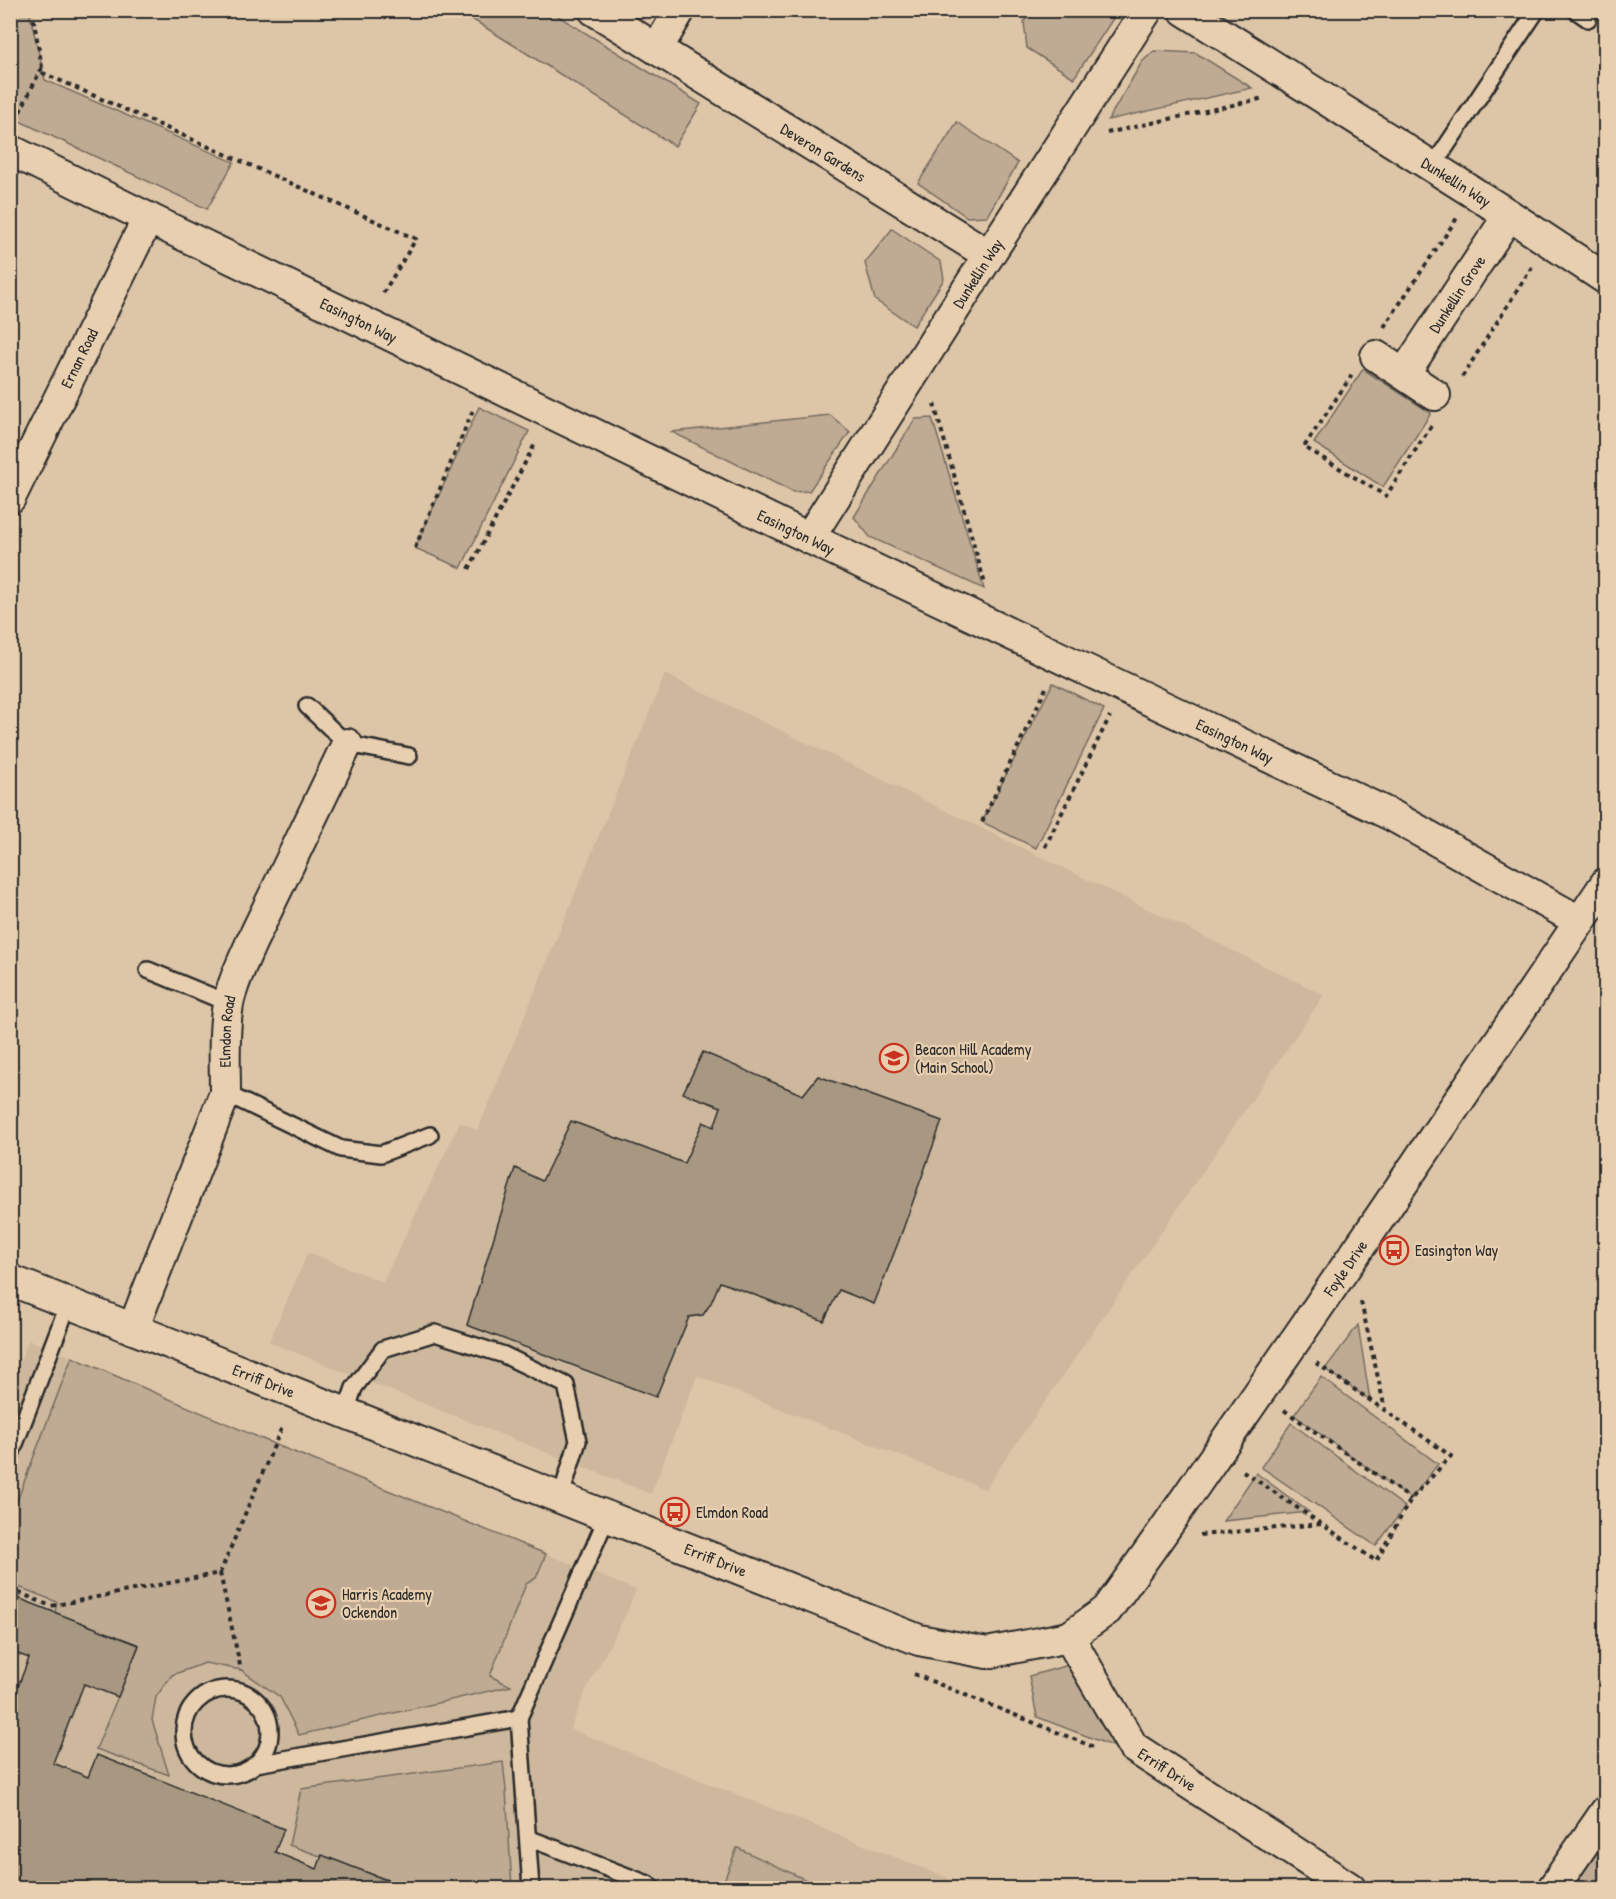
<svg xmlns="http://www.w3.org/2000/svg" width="1616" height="1899" font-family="'Patrick Hand',sans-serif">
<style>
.built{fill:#cdb89d}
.green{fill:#bfab93;stroke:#756b5f;stroke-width:1.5}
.building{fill:#a89882;stroke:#2b2b2b;stroke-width:1.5}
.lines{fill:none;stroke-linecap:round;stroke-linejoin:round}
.lane-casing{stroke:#2b2b2b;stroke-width:20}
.street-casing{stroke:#2b2b2b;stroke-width:34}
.path{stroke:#2b2b2b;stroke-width:4;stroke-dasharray:4.5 4.5;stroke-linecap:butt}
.lane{stroke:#e8cfb0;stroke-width:15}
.street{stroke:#e8cfb0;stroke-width:30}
.labels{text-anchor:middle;stroke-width:4.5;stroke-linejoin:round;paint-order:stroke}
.street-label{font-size:16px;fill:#2b2b2b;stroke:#e8cfb0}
.poi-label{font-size:16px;fill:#2b2b2b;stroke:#e8cfb0;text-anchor:start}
</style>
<rect width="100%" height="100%" fill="#ddc5a8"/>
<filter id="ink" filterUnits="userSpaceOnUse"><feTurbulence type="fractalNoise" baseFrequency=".0167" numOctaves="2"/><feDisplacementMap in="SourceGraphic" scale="12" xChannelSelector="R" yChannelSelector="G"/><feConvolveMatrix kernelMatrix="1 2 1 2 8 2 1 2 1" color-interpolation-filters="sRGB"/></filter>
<g filter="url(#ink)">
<!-- built -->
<g class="built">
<path d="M665,674l659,321 -339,494 -288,-113 -46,118 -382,-152 39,-90 75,30 77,-160 18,8z"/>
<path d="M29,1340l43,17 202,87 362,146 -11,26 -38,72 -17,41 403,159h-962l-1,-504z"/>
</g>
<!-- green -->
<g class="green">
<path d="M11,10l18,1 16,69 189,82 -27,47 -196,-92z"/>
<path d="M459,11h91l151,93 -26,42z"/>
<path d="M1031,11v-1l87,1 -44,67 -47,-30 -3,-26z"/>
<path d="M1154,51l42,2 56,35 -144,32 34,-58z"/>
<path d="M957,122l61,41 -31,53 -20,1 -49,-34z"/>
<path d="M892,229l49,33 3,17 -30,47 -39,-26 -10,-37z"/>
<path d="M1363,369l68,44 -48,74 -69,-44z"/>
<path d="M479,407l50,24 -68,137 -46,-20z"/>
<path d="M830,415l20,17 -41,59 -16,1 -121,-60z"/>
<path d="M932,418l52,171 -114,-52 -16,-20 61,-98z"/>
<path d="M1053,683l51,26 -68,139 -54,-26z"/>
<path d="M1358,1325l12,75 -45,-31z"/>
<path d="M72,1357l202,87 272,110 -10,24 -10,6 -36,92 21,10 -212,49 -19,-38 -39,-27 -36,-7 -33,12 -16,22 -4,23 17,55 -73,-26 43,-103 -84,-33 2,-11 -46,-18 -1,-65z"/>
<path d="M1321,1377l117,87 -27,35 -117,-84z"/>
<path d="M1291,1423l114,84 -29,39 -115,-79z"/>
<path d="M1256,1473l53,39 -86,9z"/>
<path d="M1069,1665l46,82 -78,-30 -8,-41z"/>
<path d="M503,1762l3,28 6,98h-101l-122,-43 12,-56z"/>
<path d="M1605,1840v48h-32z"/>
<path d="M737,1848h1l85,40h-102z"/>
</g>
<!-- building -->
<g class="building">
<path d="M703,1052l100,43 15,-19 124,45 -44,122 -24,61 -35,-14 -15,31 -104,-39 -9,21 -8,12 -14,2 -33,80 -189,-72 48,-157 27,13 29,-60 113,42 19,-41 11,5 7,-20 -38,-14z"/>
<path d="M10,1595l129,50 -21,52 -34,-13 -31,79 35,14 9,-22 187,74 -9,23 42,17 5,-14 85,33h-397v-181l19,-49 -19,-7z"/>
</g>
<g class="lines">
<!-- lane casing -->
<g class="lane-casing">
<g id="lane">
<path d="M1575,10l13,9"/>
<path d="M1433,166l104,-156"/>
<path d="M307,706l40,38 62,12"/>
<path d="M148,970l80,33"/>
<path d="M225,1093l116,56 40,5 49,-19"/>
<path d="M345,1414l9,-26 29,-39 52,-16 69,22 62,30 12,56 -18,58"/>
<path d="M10,1457l59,-155"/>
<circle cx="227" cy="1732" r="43"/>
<path d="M519,1718l12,170"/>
<path d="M256,1764l263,-46 88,-201"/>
<path d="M528,1838l120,46 4,4"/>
</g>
</g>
<!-- street casing -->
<g class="street-casing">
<g id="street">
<path id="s1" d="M594,10l395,245"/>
<path id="s2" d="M1184,10l325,205 97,64"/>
<path d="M657,49l23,-39"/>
<path id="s3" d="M10,150l138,68 661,320 584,278 186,105"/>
<path d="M1376,356l59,39"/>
<path id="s4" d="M1404,374l105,-159"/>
<path id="s5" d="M10,498l138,-280"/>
<path id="s6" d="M809,538l180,-283 158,-245"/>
<path id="s7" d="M10,1280l909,360 68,13 82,-16 38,-27 55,-77 210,-304 234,-346"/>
<path id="s8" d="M133,1329l92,-236c0,-29 -2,-60 3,-89 4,-21 15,-42 23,-61l96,-199"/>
<path id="s9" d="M1069,1637l64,110 217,141"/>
<path d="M1553,1888l53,-77"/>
</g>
</g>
<!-- path -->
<g class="path">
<path d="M32,10l11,63 373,166 -34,56"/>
<path d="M16,120l26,-53"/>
<path d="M1107,133l157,-35"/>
<path d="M1384,327l73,-109"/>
<path d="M1352,375l-48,72 82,49 45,-70"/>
<path d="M1462,377l70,-110"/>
<path d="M934,404l51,180"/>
<path d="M415,548l58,-138"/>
<path d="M469,569l67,-127"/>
<path d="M982,822l64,-134"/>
<path d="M1045,847l65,-131"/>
<path d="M1361,1302l24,107"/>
<path d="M1284,1410l127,89"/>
<path d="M1243,1471l133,90 35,-62 40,-43 -135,-93"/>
<path d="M1200,1535l121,-11"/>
<path d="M220,1573l21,97"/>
<path d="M10,1589l41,17 169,-33 62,-146"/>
<path d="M914,1674l182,74"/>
</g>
<!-- lane -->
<use href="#lane" class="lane"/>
<!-- street -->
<use href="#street" class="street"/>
</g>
</g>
<!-- icons -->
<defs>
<g id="school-ring" transform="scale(1.5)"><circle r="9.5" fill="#e8cfb0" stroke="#c8321e" stroke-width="1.5"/><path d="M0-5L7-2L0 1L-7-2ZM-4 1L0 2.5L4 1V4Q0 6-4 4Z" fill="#c8321e"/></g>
<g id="bus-ring" transform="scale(1.5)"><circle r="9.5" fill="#e8cfb0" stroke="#c8321e" stroke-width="1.5"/><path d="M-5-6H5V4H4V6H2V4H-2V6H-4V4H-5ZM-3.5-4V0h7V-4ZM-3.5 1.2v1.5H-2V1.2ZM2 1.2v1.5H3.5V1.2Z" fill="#c8321e"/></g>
</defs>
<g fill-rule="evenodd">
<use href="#school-ring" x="894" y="1058"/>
<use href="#bus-ring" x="1394" y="1250"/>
<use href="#bus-ring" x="675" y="1512"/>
<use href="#school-ring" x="321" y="1603"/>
</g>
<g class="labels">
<!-- street labels -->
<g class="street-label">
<text dy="6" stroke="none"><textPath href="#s1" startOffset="270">Deveron Gardens</textPath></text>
<text dy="6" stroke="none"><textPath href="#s2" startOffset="322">Dunkellin Way</textPath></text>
<text dy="6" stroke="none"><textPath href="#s6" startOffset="314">Dunkellin Way</textPath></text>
<text dy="6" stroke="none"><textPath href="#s4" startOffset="96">Dunkellin Grove</textPath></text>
<text dy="6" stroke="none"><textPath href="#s3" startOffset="388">Easington Way</textPath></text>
<text dy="6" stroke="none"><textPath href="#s5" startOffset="156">Ernan Road</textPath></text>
<text dy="6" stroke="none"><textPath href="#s3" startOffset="874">Easington Way</textPath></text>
<text dy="6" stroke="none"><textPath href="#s3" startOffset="1360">Easington Way</textPath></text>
<text dy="6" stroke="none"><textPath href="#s8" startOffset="315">Elmdon Road</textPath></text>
<text dy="6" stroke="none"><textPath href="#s7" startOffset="1594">Foyle Drive</textPath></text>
<text dy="6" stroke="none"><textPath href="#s7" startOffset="273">Erriff Drive</textPath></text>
<text dy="6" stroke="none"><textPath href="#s7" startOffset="759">Erriff Drive</textPath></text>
<text dy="6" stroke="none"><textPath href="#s9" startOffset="168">Erriff Drive</textPath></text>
</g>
<!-- poi labels -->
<g class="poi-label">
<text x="915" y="1055">Beacon Hill Academy<tspan x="915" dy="18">(Main School)</tspan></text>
<text x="1415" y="1256">Easington Way</text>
<text x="696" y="1518">Elmdon Road</text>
<text x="342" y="1600">Harris Academy<tspan x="342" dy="18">Ockendon</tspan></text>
</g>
</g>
<!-- margin -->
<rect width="1616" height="1899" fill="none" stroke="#e8cfb0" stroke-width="36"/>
<rect x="18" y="18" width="1580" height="1863" fill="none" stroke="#2b2b2b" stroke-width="2" filter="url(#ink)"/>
</svg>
